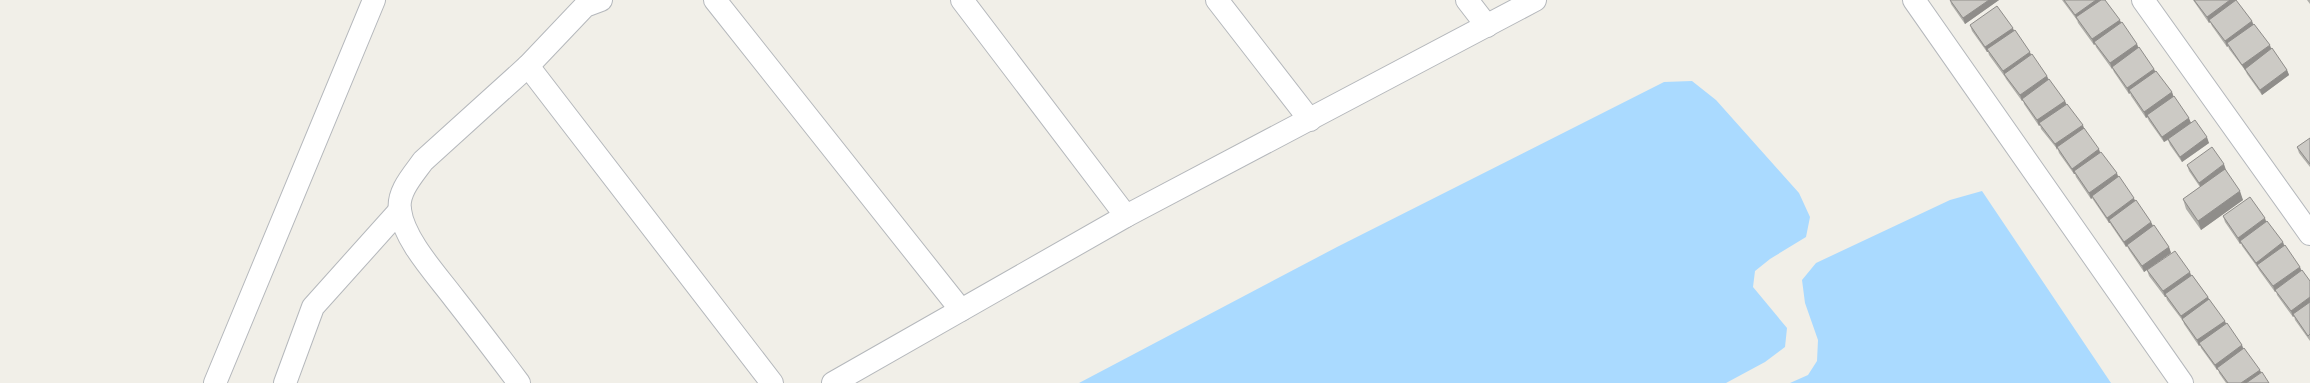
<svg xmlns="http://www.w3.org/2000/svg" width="2310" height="383" font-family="Arial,sans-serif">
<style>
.water{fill:#aadaff}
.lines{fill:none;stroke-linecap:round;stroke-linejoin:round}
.minor-casing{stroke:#b5b8bc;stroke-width:24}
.minor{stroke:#fff;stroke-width:22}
.wall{fill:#afaea9}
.shaded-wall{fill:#8f8d8a}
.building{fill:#cccac5;stroke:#8f8d8a}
</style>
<rect width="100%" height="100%" fill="#f1efe8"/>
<!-- water -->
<g class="water">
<path d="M1692,81l24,19 83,93 11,24 -4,20 -36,22 -15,12 -2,16 34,41 -2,19 -20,15 -39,21h-647l258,-136 327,-165z"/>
<path d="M1982,191l129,192h-321l18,-8 9,-14 1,-21 -13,-37 -3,-23 14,-17 134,-63z"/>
</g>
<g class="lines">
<!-- minor casing -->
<g class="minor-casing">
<g id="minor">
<path d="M715,0l246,310"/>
<path d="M962,0l164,216"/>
<path d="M1217,0l93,120"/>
<path d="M1467,0l20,26"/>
<path d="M1914,0l268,383"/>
<path d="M2143,0l167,234"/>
<path d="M528,66l244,317"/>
<path d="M215,383l159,-383"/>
<path d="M285,383l28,-76 87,-97"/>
<path d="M519,383c-21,-28 -43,-57 -65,-85 -18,-24 -50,-58 -54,-88 -3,-18 13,-35 23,-49l105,-95 57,-60 16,-6"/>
<path d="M833,383l293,-167 409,-216"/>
</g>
</g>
<!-- minor -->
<use href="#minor" class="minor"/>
</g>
<!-- wall -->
<g class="wall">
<path d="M1950,0h49l-34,24 -14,-20z"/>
<path d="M2062,0h43l16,23 16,21 1,3 16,22 1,2 17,21 1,4 18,27 18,20 -27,19 -12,-17 -2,-5 -4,2 -15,-21 -2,-4 -1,1 -15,-22 -1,-3 -1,1 -15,-22 -2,-4v1l-16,-22 -1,-3 -1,1 -16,-22 -1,-3z"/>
<path d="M2193,0h42l17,21 1,3 18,25 16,21 2,5 -27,20 -15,-21 -2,-4 -16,-21 -1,-3 -1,1 -15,-21 -2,-4 -1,1z"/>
<path d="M2307,0h3v4z"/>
<path d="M1970,25l44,6 33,45 2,4 16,21 1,3 34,49 51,69 2,4 16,21 2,6 -27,19 -15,-22 -2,-4 -1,1 -15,-22 -1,-2h-1l-15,-22 -2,-3 -1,1 -15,-22 -1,-3h-1l-15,-21 -1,-3 -17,-21 -1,-4 -1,1 -15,-22 -1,-4 -1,1 -16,-22 -1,-2 -16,-22 -1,-3h-1l-15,-21z"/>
<path d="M2310,138v29l-11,-14 -2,-6z"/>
<path d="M2187,165l39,5 17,30 -42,30 -15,-21 -3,-10 17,-12 -11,-16z"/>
<path d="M2223,216l43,6 17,20 1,4 16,21 1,3 9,11v60l-15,-21 -1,-4 -1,1 -16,-22 -1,-4 -1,1 -16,-22 -1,-2 -16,-22 -1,-3 -1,1 -15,-22z"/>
<path d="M2147,270l45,5 16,22 1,2 17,25 16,21 1,4 18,23 8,11h-43l-7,-10 -1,-4 -1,1 -16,-22 -1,-3 -1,1 -15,-22 -1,-3 -16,-21 -1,-3h-1l-16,-21z"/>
</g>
<!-- shaded-wall -->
<g class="shaded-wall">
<path d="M1989,0h10l-34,24 -2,-6z"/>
<path d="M2096,0h8l-28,17 1,4 -2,-6z"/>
<path d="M2230,0h5l1,3 -27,17 1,2 -1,1 -2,-6z"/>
<path d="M2120,20l2,5 -28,17 1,2 -1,1 -2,-6z"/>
<path d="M2252,21l2,6 -27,16 1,3 -1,1 -2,-6z"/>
<path d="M2013,28l2,5 -28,16 1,3h-1l-2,-5z"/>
<path d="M2137,44l2,6 -27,17v2l-2,-6z"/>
<path d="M2270,45l2,6 -27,19 -3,-5z"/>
<path d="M2030,52l2,6 -28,16 1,3 -2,-6z"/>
<path d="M2154,69l2,5 -27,16 1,3 -1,1 -2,-6z"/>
<path d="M2287,70l2,5 -27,20 -2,-5z"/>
<path d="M2047,76l2,6 -27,17 1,1 -1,1 -2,-6z"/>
<path d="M2172,92l2,6 -28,20 -2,-6z"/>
<path d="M2065,101l2,5 -28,17 1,2 -1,1 -2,-6z"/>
<path d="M2189,118l2,5 -27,19 -2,-5z"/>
<path d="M2083,125l2,6 -28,16v3l-2,-6z"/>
<path d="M2207,137l2,6 -27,19 -2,-5z"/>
<path d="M2099,149l2,6 -27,16 1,3h-1l-2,-5z"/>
<path d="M2224,164l2,6 -25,18 -2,-5z"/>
<path d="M2117,173l2,6 -27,17v2l-1,1 -2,-6z"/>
<path d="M2240,191l3,9 -42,30 -3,-9z"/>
<path d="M2134,198l2,6 -27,16 1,3h-1l-2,-5z"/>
<path d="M2265,218l2,6 -27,17 1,2 -1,1 -2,-6z"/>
<path d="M2151,222l3,6 -27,17v1l-1,1 -2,-5z"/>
<path d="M2283,242l2,6 -28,17 1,3 -2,-5z"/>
<path d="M2169,247l2,6 -27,19 -2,-6z"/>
<path d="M2300,267l2,6 -27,17 1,1 -1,1 -2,-6z"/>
<path d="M2190,272l2,6 -27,16 1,3h-1l-2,-6z"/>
<path d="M2208,297l2,5 -28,17 1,2 -2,-5z"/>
<path d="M2310,297v7l-17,10 1,2 -1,1 -2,-6z"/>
<path d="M2225,321l2,5 -28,17 1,2 -1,1 -2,-6z"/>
<path d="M2242,345l2,6 -27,17 1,1 -1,1 -2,-5z"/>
<path d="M2260,370l2,5 -11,8h-10z"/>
</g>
<!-- building -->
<g class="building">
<path d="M1950,0h39l-26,18z"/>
<path d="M2064,0h32l-21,15z"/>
<path d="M2101,0h4l15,20 -28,19 -16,-22z"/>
<path d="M2194,0h36l-23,17z"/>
<path d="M2236,0l16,21 -27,20 -16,-21z"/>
<path d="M1997,6l16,22 -28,19 -15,-22z"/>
<path d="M2122,22l15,22 -27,19 -16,-21z"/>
<path d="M2254,24l16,21 -28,20 -15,-22z"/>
<path d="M2015,30l15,22 -27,19 -16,-22z"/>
<path d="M2139,47l15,22 -27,19 -15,-21z"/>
<path d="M2272,48l15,22 -27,20 -15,-21z"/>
<path d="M2032,54l15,22 -27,19 -16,-21z"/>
<path d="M2156,71l16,21 -28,20 -15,-22z"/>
<path d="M2049,79l16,22 -28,19 -15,-21z"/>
<path d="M2174,96l15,22 -27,19 -15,-22z"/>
<path d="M2067,104l16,21 -28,19 -16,-21z"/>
<path d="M2195,120l12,17 -27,20 -12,-18z"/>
<path d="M2084,128l15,21 -27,20 -15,-22z"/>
<path d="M2310,138v26l-13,-17z"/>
<path d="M2212,147l12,17 -25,19 -12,-18z"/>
<path d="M2101,152l16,21 -28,20 -15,-22z"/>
<path d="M2225,169l15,22 -42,30 -15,-22z"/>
<path d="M2119,176l15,22 -27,20 -15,-22z"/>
<path d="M2250,197l15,21 -27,20 -15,-22z"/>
<path d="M2136,200l15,22 -27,20 -15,-22z"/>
<path d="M2267,221l16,21 -27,21 -16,-22z"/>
<path d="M2154,225l15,22 -27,19 -15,-21z"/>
<path d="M2285,245l15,22 -27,19 -16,-21z"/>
<path d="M2175,251l15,21 -27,19 -16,-21z"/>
<path d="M2302,270l8,11v16l-19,14 -16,-21z"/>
<path d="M2192,275l16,22 -27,19 -16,-22z"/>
<path d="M2209,299l16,22 -28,19 -15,-21z"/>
<path d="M2310,302v32l-2,2 -15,-22z"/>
<path d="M2227,323l15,22 -27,20 -16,-22z"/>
<path d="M2244,348l16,22 -19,13h-13l-11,-15z"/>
<path d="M2262,372l7,11h-23z"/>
</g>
</svg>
